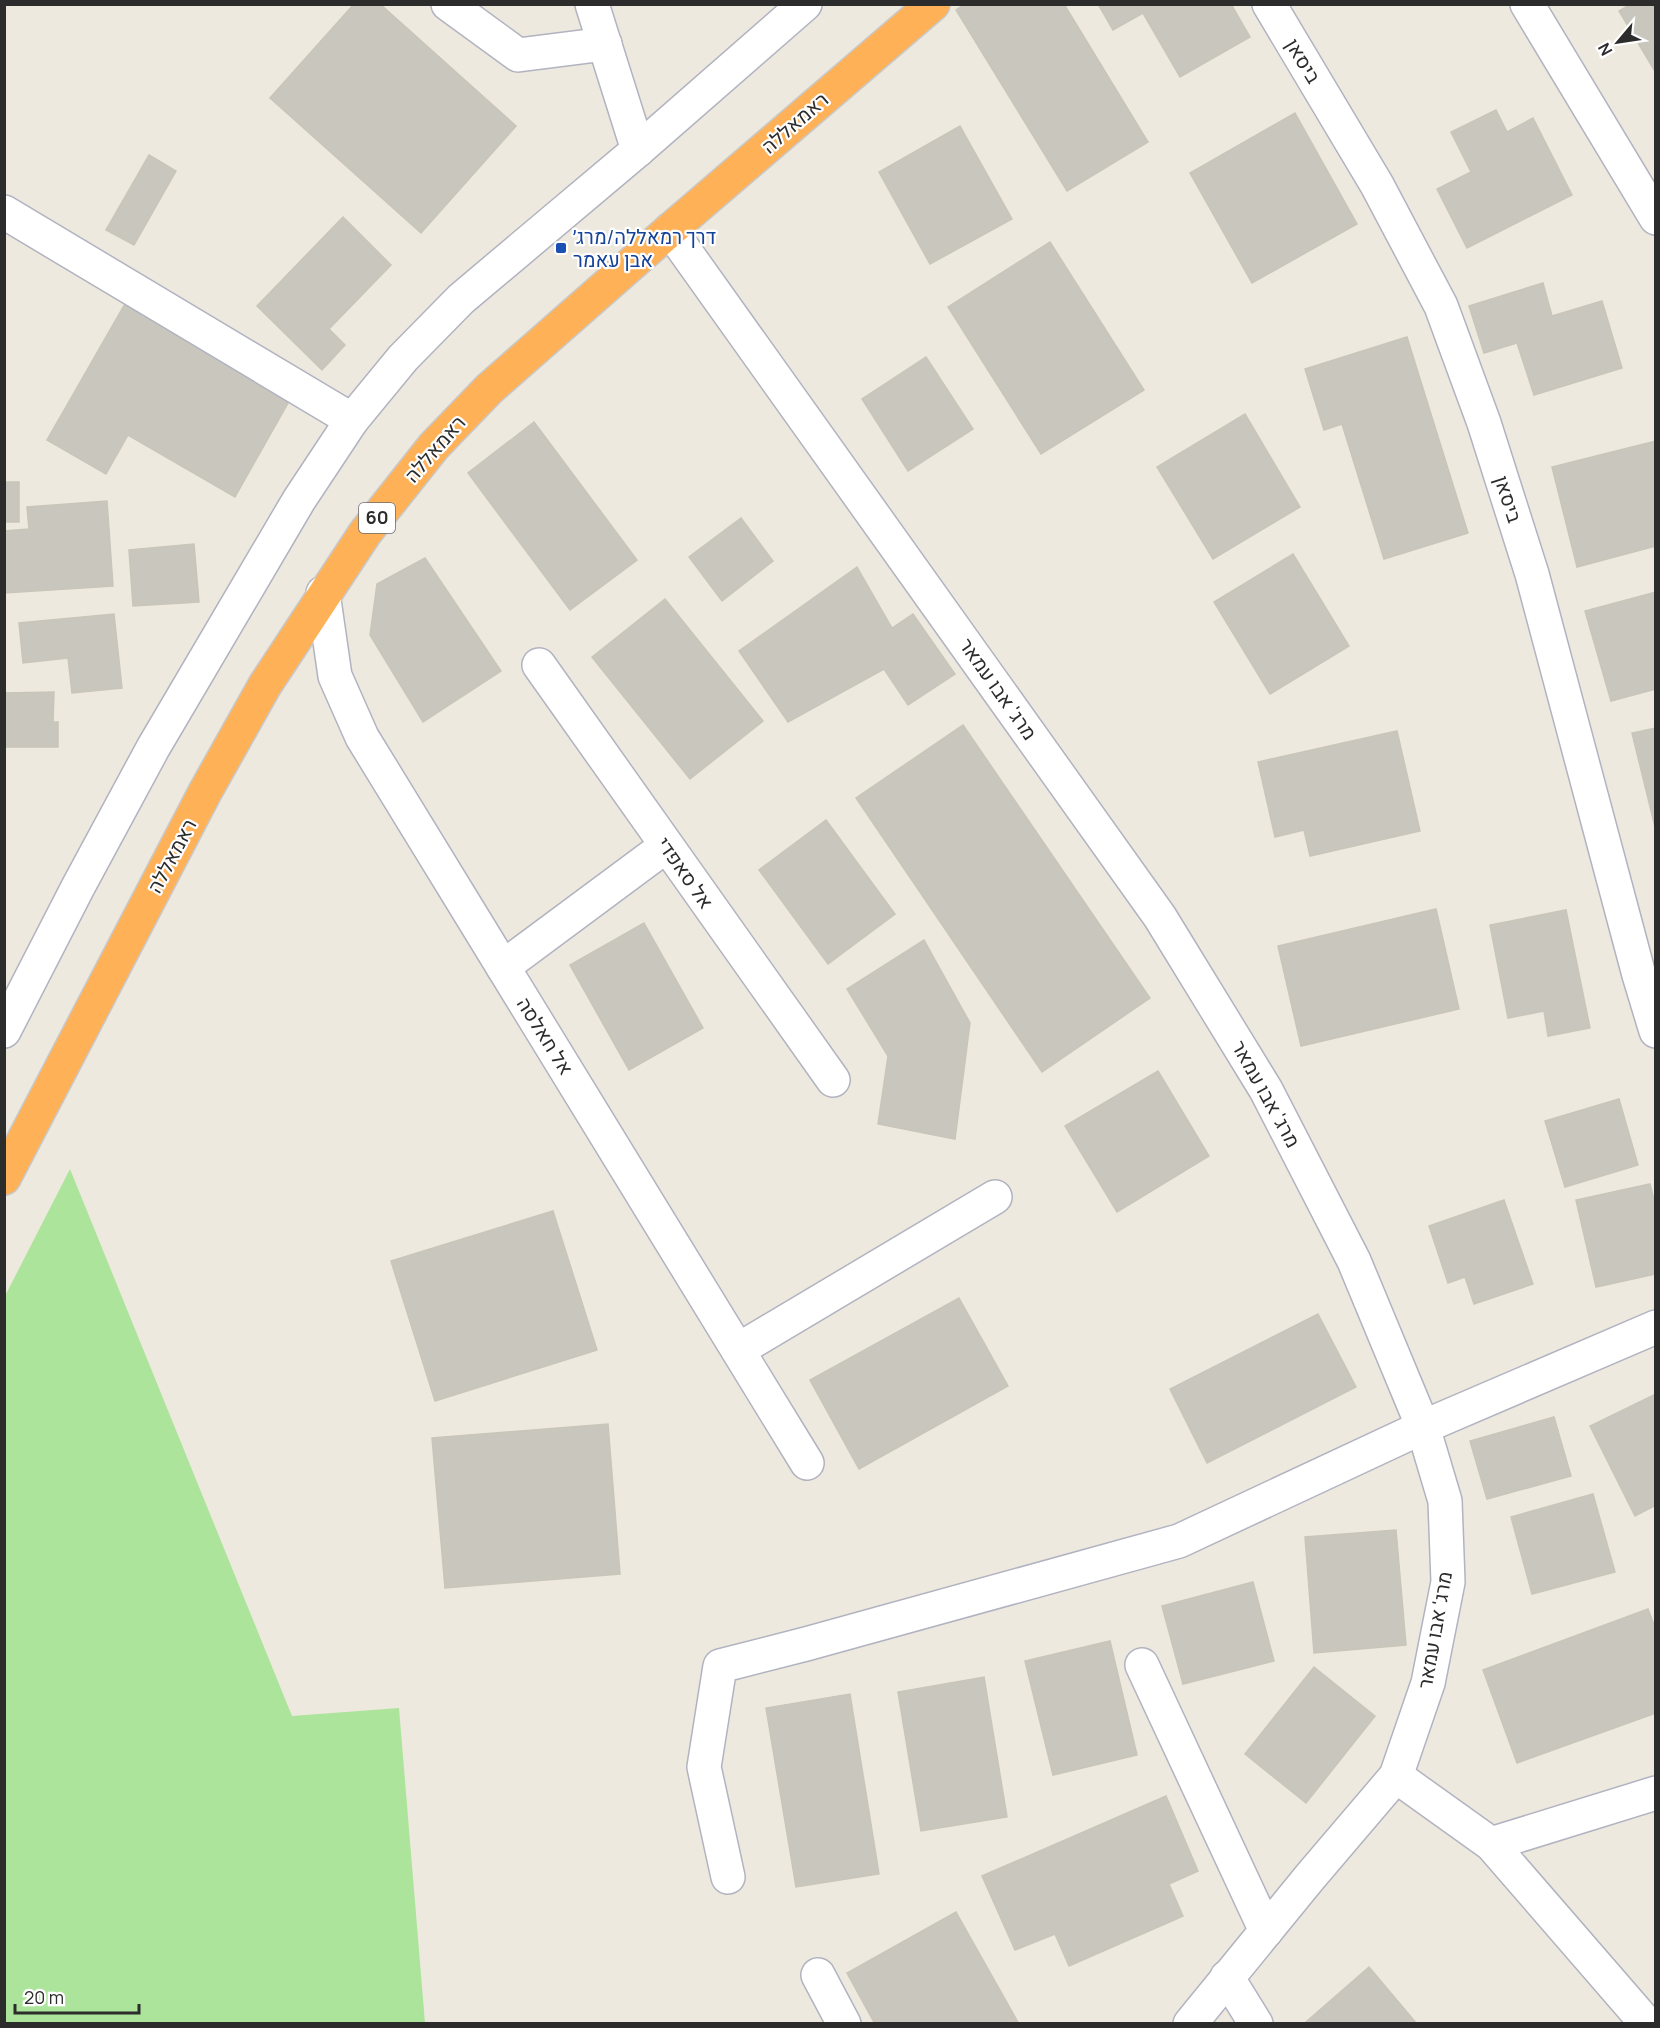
<svg xmlns="http://www.w3.org/2000/svg" width="1660" height="2028" font-family="Manrope,Heebo,sans-serif">
<style>
.green{fill:#ade49b}
.building{fill:#c9c6be;stroke:#c9c5b8;stroke-width:1.5}
.lines{fill:none;stroke-linecap:round;stroke-linejoin:round}
.minor-casing{stroke:#b2b3c0;stroke-width:36}
.highway-casing{stroke:#c8c8c8;stroke-width:36}
.minor{stroke:#fff;stroke-width:33}
.highway{stroke:#ffb158;stroke-width:33}
.transit-dot{fill:#1a4fb4;stroke:#fff;stroke-width:2}
.labels{text-anchor:middle;stroke-width:4.5;stroke-linejoin:round;paint-order:stroke}
.shield{fill:#fff;stroke:#6b6b6b;stroke-width:1.5}
.shield-label{font-size:18px;font-weight:bold;fill:#2c2c2c}
.street-label{font-size:20px;fill:#2c2c2c;stroke:#fff}
.transit-label{font-size:20px;fill:#164399;stroke:#fff;text-anchor:start}
</style>
<rect width="100%" height="100%" fill="#eee9df"/>
<!-- green -->
<path class="green" d="M70,1169l222,547 107,-8 26,315h-419l-1,-727z"/>
<!-- building -->
<g class="building">
<path d="M354,4h26l136,122 -95,107 -151,-135z"/>
<path d="M965,4h99l84,138 -81,49 -111,-181z"/>
<path d="M1098,4h133l19,33 -70,40 -37,-64 -30,17z"/>
<path d="M1631,4h25v69l-37,-62z"/>
<path d="M1496,110l11,22 26,-14 39,77 -105,53 -30,-59 34,-17 -20,-40z"/>
<path d="M1295,113l62,111 -105,59 -62,-110z"/>
<path d="M960,126l52,93 -82,45 -51,-92z"/>
<path d="M149,155l27,16 -42,74 -28,-15z"/>
<path d="M343,217l48,48 -62,64 16,16 -23,25 -65,-64z"/>
<path d="M1050,242l94,148 -103,64 -93,-147z"/>
<path d="M1543,283l9,33 50,-15 20,67 -88,27 -17,-52 -33,10 -15,-47z"/>
<path d="M126,302l166,94 -57,101 -107,-62 -22,39 -59,-34z"/>
<path d="M1407,337l61,196 -84,26 -42,-135 -18,6 -19,-61z"/>
<path d="M926,357l47,72 -65,42 -46,-72z"/>
<path d="M1245,414l55,93 -87,52 -56,-92z"/>
<path d="M534,422l103,138 -67,50 -102,-137z"/>
<path d="M1656,441v105l-79,21 -25,-100z"/>
<rect x="4" y="482" width="15" height="40"/>
<path d="M107,501l6,85 -109,7v-62l25,-2 -2,-22z"/>
<path d="M741,518l32,43 -51,40 -33,-44z"/>
<path d="M194,544l5,58 -66,4 -4,-56z"/>
<path d="M1293,554l56,92 -79,48 -56,-92z"/>
<path d="M425,558l76,113 -78,51 -53,-87 7,-51z"/>
<path d="M857,567l35,61 21,-14 42,60 -47,31 -24,-36 -96,53 -49,-71z"/>
<path d="M1656,592v97l-45,12 -26,-90z"/>
<path d="M665,599l98,122 -73,58 -98,-122z"/>
<path d="M114,614l8,74 -50,5 -4,-35 -45,5 -4,-40z"/>
<path d="M54,692l-1,30h5v25h-54v-54z"/>
<path d="M963,725l187,273 -108,74 -186,-274z"/>
<path d="M1656,728v103l-24,-98z"/>
<path d="M1397,731l23,100 -110,25 -6,-26 -29,7 -17,-75z"/>
<path d="M826,820l69,94 -67,50 -69,-94z"/>
<path d="M1436,909l23,100 -158,37 -23,-100z"/>
<path d="M1566,910l24,118 -42,8 -4,-25 -36,7 -18,-93z"/>
<path d="M644,923l59,105 -74,42 -59,-105z"/>
<path d="M924,940l46,83 -15,116 -77,-15 10,-68 -41,-67z"/>
<path d="M1158,1071l51,85 -92,56 -52,-86z"/>
<path d="M1619,1099l19,66 -73,22 -20,-66z"/>
<path d="M1650,1184l6,24v66l-60,13 -20,-87z"/>
<path d="M1504,1200l29,84 -59,20 -9,-27 -17,6 -19,-57z"/>
<path d="M553,1211l44,139 -162,51 -44,-140z"/>
<path d="M959,1298l49,88 -149,83 -49,-89z"/>
<path d="M1318,1314l38,73 -149,76 -37,-74z"/>
<path d="M1656,1394v111l-21,11 -45,-90z"/>
<path d="M1554,1417l17,59 -84,23 -17,-58z"/>
<path d="M608,1424l12,150 -175,14 -13,-150z"/>
<path d="M1593,1494l22,78 -83,22 -21,-77z"/>
<path d="M1396,1530l10,115 -92,8 -9,-116z"/>
<path d="M1253,1582l21,79 -91,23 -21,-78z"/>
<path d="M1648,1609l8,21v83l-139,50 -34,-93z"/>
<path d="M1110,1641l27,114 -84,20 -28,-114z"/>
<path d="M1314,1667l61,49 -69,87 -61,-49z"/>
<path d="M984,1677l23,140 -86,14 -23,-139z"/>
<path d="M850,1694l29,180 -83,13 -30,-179z"/>
<path d="M1166,1796l32,75 -29,13 14,32 -114,50 -14,-32 -40,16 -33,-74z"/>
<path d="M956,1912l63,112h-144l-28,-51z"/>
<path d="M1369,1967l48,57h-109l-2,-2z"/>
</g>
<g class="lines">
<!-- minor casing -->
<g class="minor-casing">
<g id="minor">
<path d="M448,4l70,51 87,-11"/>
<path d="M592,4l46,146"/>
<path d="M1269,4l108,181 64,121 43,117 48,151 107,401 17,56"/>
<path d="M1527,4l129,214"/>
<path d="M4,212l348,208"/>
<path d="M670,230l490,687 106,173 88,171 69,166 22,74 3,81 -20,101 -32,93 -86,101 -120,147"/>
<path d="M323,593l12,83 27,61 445,726"/>
<path d="M539,665l294,415"/>
<path d="M503,967l163,-121"/>
<path d="M4,1031l74,-144 75,-139 146,-248 53,-80 51,-62 58,-59 177,-149 167,-146"/>
<path d="M738,1350l257,-153"/>
<path d="M1142,1665l124,266"/>
<path d="M1396,1776l95,68 156,180"/>
<path d="M1491,1844l165,-51"/>
<path d="M728,1877l-24,-110 16,-101 86,-22 373,-103 244,-114 233,-100"/>
<path d="M818,1975l26,49"/>
<path d="M1227,1977l29,47"/>
</g>
</g>
<!-- highway casing -->
<g class="highway-casing">
<path id="highway" d="M4,1178l201,-386 60,-107 100,-152 69,-87 55,-57 181,-159 263,-226"/>
</g>
<!-- minor -->
<use href="#minor" class="minor"/>
<!-- highway -->
<use href="#highway" class="highway"/>
</g>
<!-- markers -->
<rect class="transit-dot" x="555" y="242" width="12" height="12" rx="3"/>
<g class="labels">
<!-- shield labels -->
<rect class="shield" x="359" y="503" width="36" height="30" rx="4.5"/>
<g class="shield-label">
<text x="377" y="524">60</text>
</g>
<!-- street labels -->
<g class="street-label">
<text transform="translate(1303 61) rotate(59)" y="7">ביסאן</text>
<text transform="translate(795 123) rotate(-41)" y="7">ראמאללה</text>
<text transform="translate(435 449) rotate(-49)" y="7">ראמאללה</text>
<text transform="translate(1508 499) rotate(72)" y="7">ביסאן</text>
<text transform="translate(998 689) rotate(55)" y="7">מרג' אבו עמאר</text>
<text transform="translate(172 856) rotate(-62)" y="7">ראמאללה</text>
<text transform="translate(685 873) rotate(55)" y="7">אל סאפדי</text>
<text transform="translate(545 1036) rotate(58)" y="7">אל חאלסה</text>
<text transform="translate(1266 1094) rotate(61)" y="7">מרג' אבו עמאר</text>
<text transform="translate(1435 1630) rotate(-80)" y="7">מרג' אבו עמאר</text>
</g>
<!-- transit labels -->
<g class="transit-label">
<text x="573" y="244">דרך רמאללה/מרג׳<tspan x="573" dy="23">אבן עאמר</tspan></text>
</g>
</g>
<!-- border -->
<rect width="1660" height="2028" fill="none" stroke="#2c2c2c" stroke-width="12"/>
<!-- north arrow -->
<g transform="translate(1618 42) rotate(241)" stroke="#ffffff" stroke-width="4.5" paint-order="stroke">
<path d="M0-4.5L10 22L0 15L-10 22Z" fill="#2c2c2c"/>
<text y="-9" font-size="16" font-weight="bold" text-anchor="middle" fill="#2c2c2c">N</text>
</g>
<!-- scale -->
<path d="M15 2004v9h124v-9" fill="none" stroke="#2c2c2c" stroke-width="3"/>
<text x="24" y="2004" font-size="18" fill="#2c2c2c" stroke="#ffffff" stroke-width="4.5" paint-order="stroke">20 m</text>
</svg>
